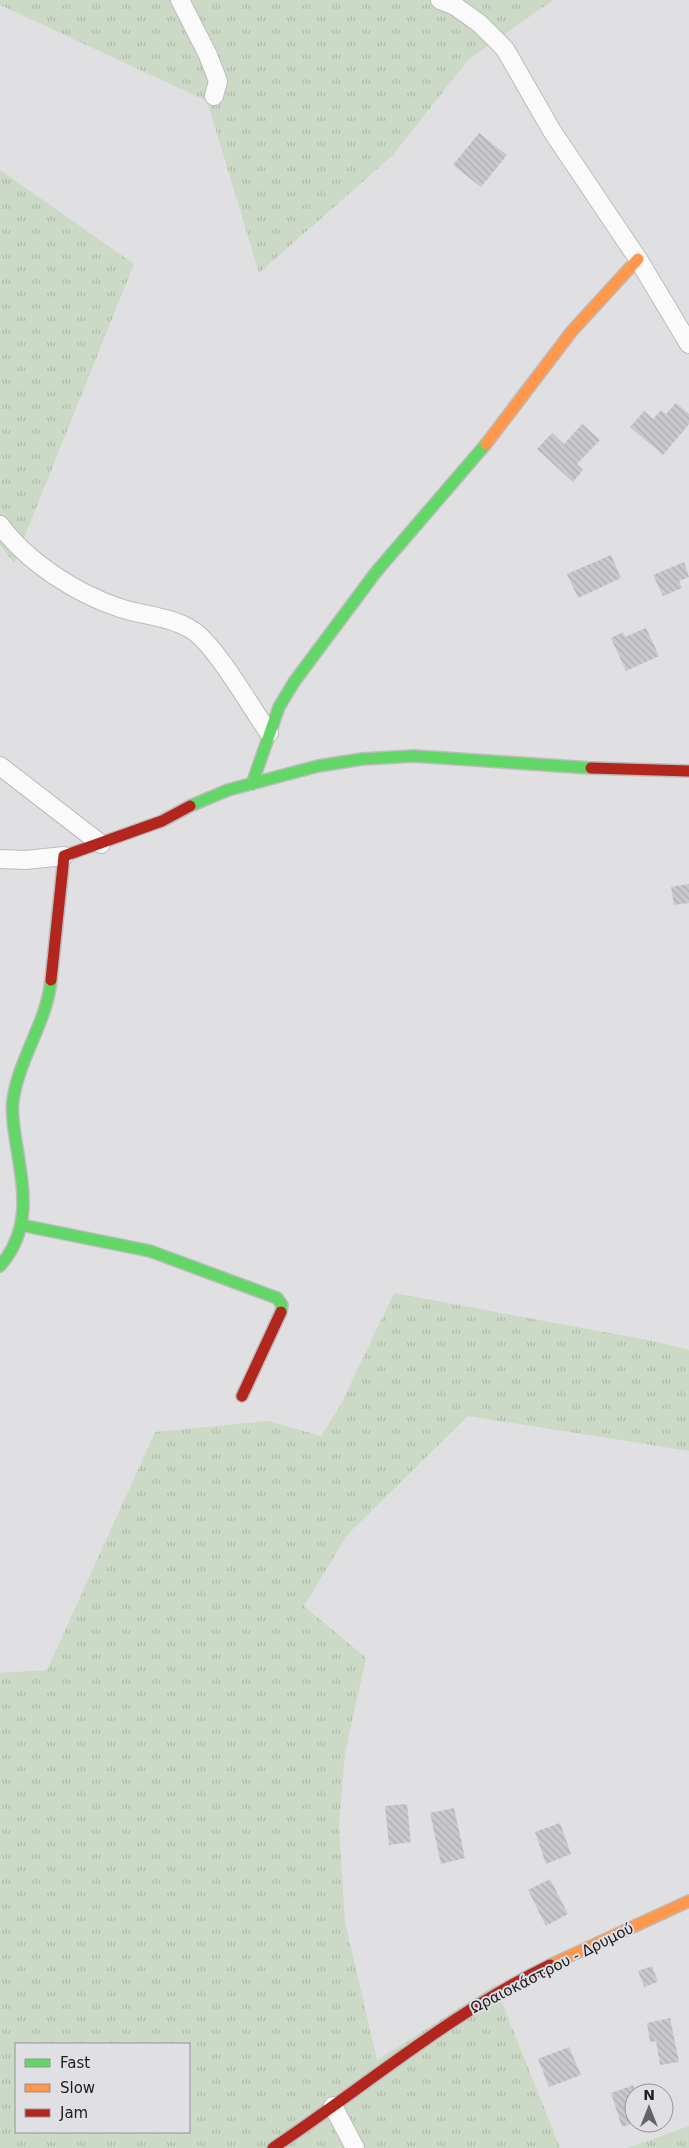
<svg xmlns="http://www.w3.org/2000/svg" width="689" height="2148" font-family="'DejaVu Sans',sans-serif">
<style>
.grass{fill:url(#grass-tufts);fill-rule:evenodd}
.building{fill:url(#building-back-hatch)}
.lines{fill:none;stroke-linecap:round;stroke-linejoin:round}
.street-casing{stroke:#bcbcbe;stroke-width:20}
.fast-casing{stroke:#bcbcbe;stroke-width:14}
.slow-casing{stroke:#bcbcbe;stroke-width:14}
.jam-casing{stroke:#bcbcbe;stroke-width:14}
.street{stroke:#fafafb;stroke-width:18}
.fast{stroke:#63d668;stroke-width:11}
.slow{stroke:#ff974d;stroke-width:11}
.jam{stroke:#b3261e;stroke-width:11}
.labels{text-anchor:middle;stroke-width:4;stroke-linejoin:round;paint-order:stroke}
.street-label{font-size:15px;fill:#212123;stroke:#dfdfe4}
</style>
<defs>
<pattern id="grass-tufts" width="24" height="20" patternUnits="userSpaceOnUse" patternTransform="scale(1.25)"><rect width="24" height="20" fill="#cbd9c6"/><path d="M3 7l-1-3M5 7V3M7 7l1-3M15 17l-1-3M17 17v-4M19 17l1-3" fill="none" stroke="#aebaaa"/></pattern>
<pattern id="building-back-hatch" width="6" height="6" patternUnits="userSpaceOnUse" patternTransform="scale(1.25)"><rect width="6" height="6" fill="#c9c9cb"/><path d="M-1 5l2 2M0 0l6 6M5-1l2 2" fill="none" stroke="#acacae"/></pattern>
</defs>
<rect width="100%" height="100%" fill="#e0e0e3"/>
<!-- grass -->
<g class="grass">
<path d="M0,0h553l-84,59 -77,97 -133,117 -52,-172 -207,-96z"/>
<path d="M0,170l134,94 -120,299 -14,-18z"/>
<path d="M394,1293l264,49 31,8v101l-221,-35 -120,118 -44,72 62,52 -21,96 -6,71 6,97 32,138 118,-75 65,163h-560v-475l47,-3 108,-238 113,-11 53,15 19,-30zM16,2044h173v88h-173z"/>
<path d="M689,2126v22h-61z"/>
</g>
<!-- building -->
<g class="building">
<path d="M479,133l28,22 -26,32 -28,-22z"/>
<path d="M676,403l13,11v10l-26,31 -33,-28 14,-16 9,8 8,-9 5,4z"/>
<path d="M582,424l18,16 -23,24 6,6 -10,12 -36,-33 15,-16 12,11z"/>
<path d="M611,555l10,23 -43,20 -11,-24z"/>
<path d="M684,562l5,15 -10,4 3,7 -19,8 -10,-21z"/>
<path d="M646,628l13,28 -33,15 -15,-33 12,-6 2,5z"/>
<path d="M689,884v19l-15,2 -3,-18z"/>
<path d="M407,1804l4,38 -22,3 -4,-39z"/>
<path d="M454,1808l11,50 -24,6 -11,-51z"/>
<path d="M560,1823l11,31 -25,10 -11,-32z"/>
<path d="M550,1879l18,35 -22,12 -18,-36z"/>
<path d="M652,1966l6,16 -14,5 -6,-16z"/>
<path d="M670,2018l9,44 -19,3 -4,-24 -6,1 -3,-19z"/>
<path d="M569,2047l12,28 -32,12 -11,-28z"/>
<path d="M634,2085v38l-12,4 -11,-34z"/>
</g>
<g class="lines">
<!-- street casing -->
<g class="street-casing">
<g id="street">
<path d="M180,0l28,55 10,26 -4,15"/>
<path d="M440,0l15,6 24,17 26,26 47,82 86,128 51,85"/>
<path d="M0,525c27,37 77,69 120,83 25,8 50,8 72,22 23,14 60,79 77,103"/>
<path d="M0,766l101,78"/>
<path d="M0,859l26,1 38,-4"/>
<path d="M333,2106l22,42"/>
</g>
</g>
<!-- fast casing -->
<g class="fast-casing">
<g id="fast">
<path d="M252,784l27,-77 15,-25 82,-110 110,-128"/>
<path d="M190,806l38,-16 90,-24 44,-7 52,-3 177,12"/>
<path d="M21,1225l129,26 127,47 5,7 -1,7"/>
<path d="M0,1266c33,-38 23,-79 16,-124 -2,-13 -5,-29 -3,-42 6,-42 34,-78 38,-120"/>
</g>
</g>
<!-- slow casing -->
<g class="slow-casing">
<g id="slow">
<path d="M486,444l86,-113 66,-72"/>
<path d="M550,1965l139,-64"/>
</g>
</g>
<!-- jam casing -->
<g class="jam-casing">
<g id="jam">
<path d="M591,768l98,3"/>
<path d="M51,980l13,-124 98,-35 28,-15"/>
<path d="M242,1396l39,-84"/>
<path d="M273,2148c93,-62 176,-134 277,-183"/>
</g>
</g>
<!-- street -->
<use href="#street" class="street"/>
<!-- fast -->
<use href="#fast" class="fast"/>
<!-- slow -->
<use href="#slow" class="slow"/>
<!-- jam -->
<use href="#jam" class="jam"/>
</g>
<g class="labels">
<!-- street labels -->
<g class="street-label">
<text transform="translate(552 1968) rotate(-27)" y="5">Ωραιοκάστρου - Δρυμού</text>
</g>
</g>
<!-- legend -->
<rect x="15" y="2043" width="175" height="90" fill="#dfdfe4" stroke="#939397"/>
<rect x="25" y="2059" width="25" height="8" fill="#63d668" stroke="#939397"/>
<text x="60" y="2068" font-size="15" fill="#212123">Fast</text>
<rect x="25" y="2084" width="25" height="8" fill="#ff974d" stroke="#939397"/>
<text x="60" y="2093" font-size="15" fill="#212123">Slow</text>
<rect x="25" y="2109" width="25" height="8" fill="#b3261e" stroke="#939397"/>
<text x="60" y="2118" font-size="15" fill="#212123">Jam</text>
<!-- north arrow -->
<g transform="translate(649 2108)"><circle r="24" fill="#dfdfe4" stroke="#939397"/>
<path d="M0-4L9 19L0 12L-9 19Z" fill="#646466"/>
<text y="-8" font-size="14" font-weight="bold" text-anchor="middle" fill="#212123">N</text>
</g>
</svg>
